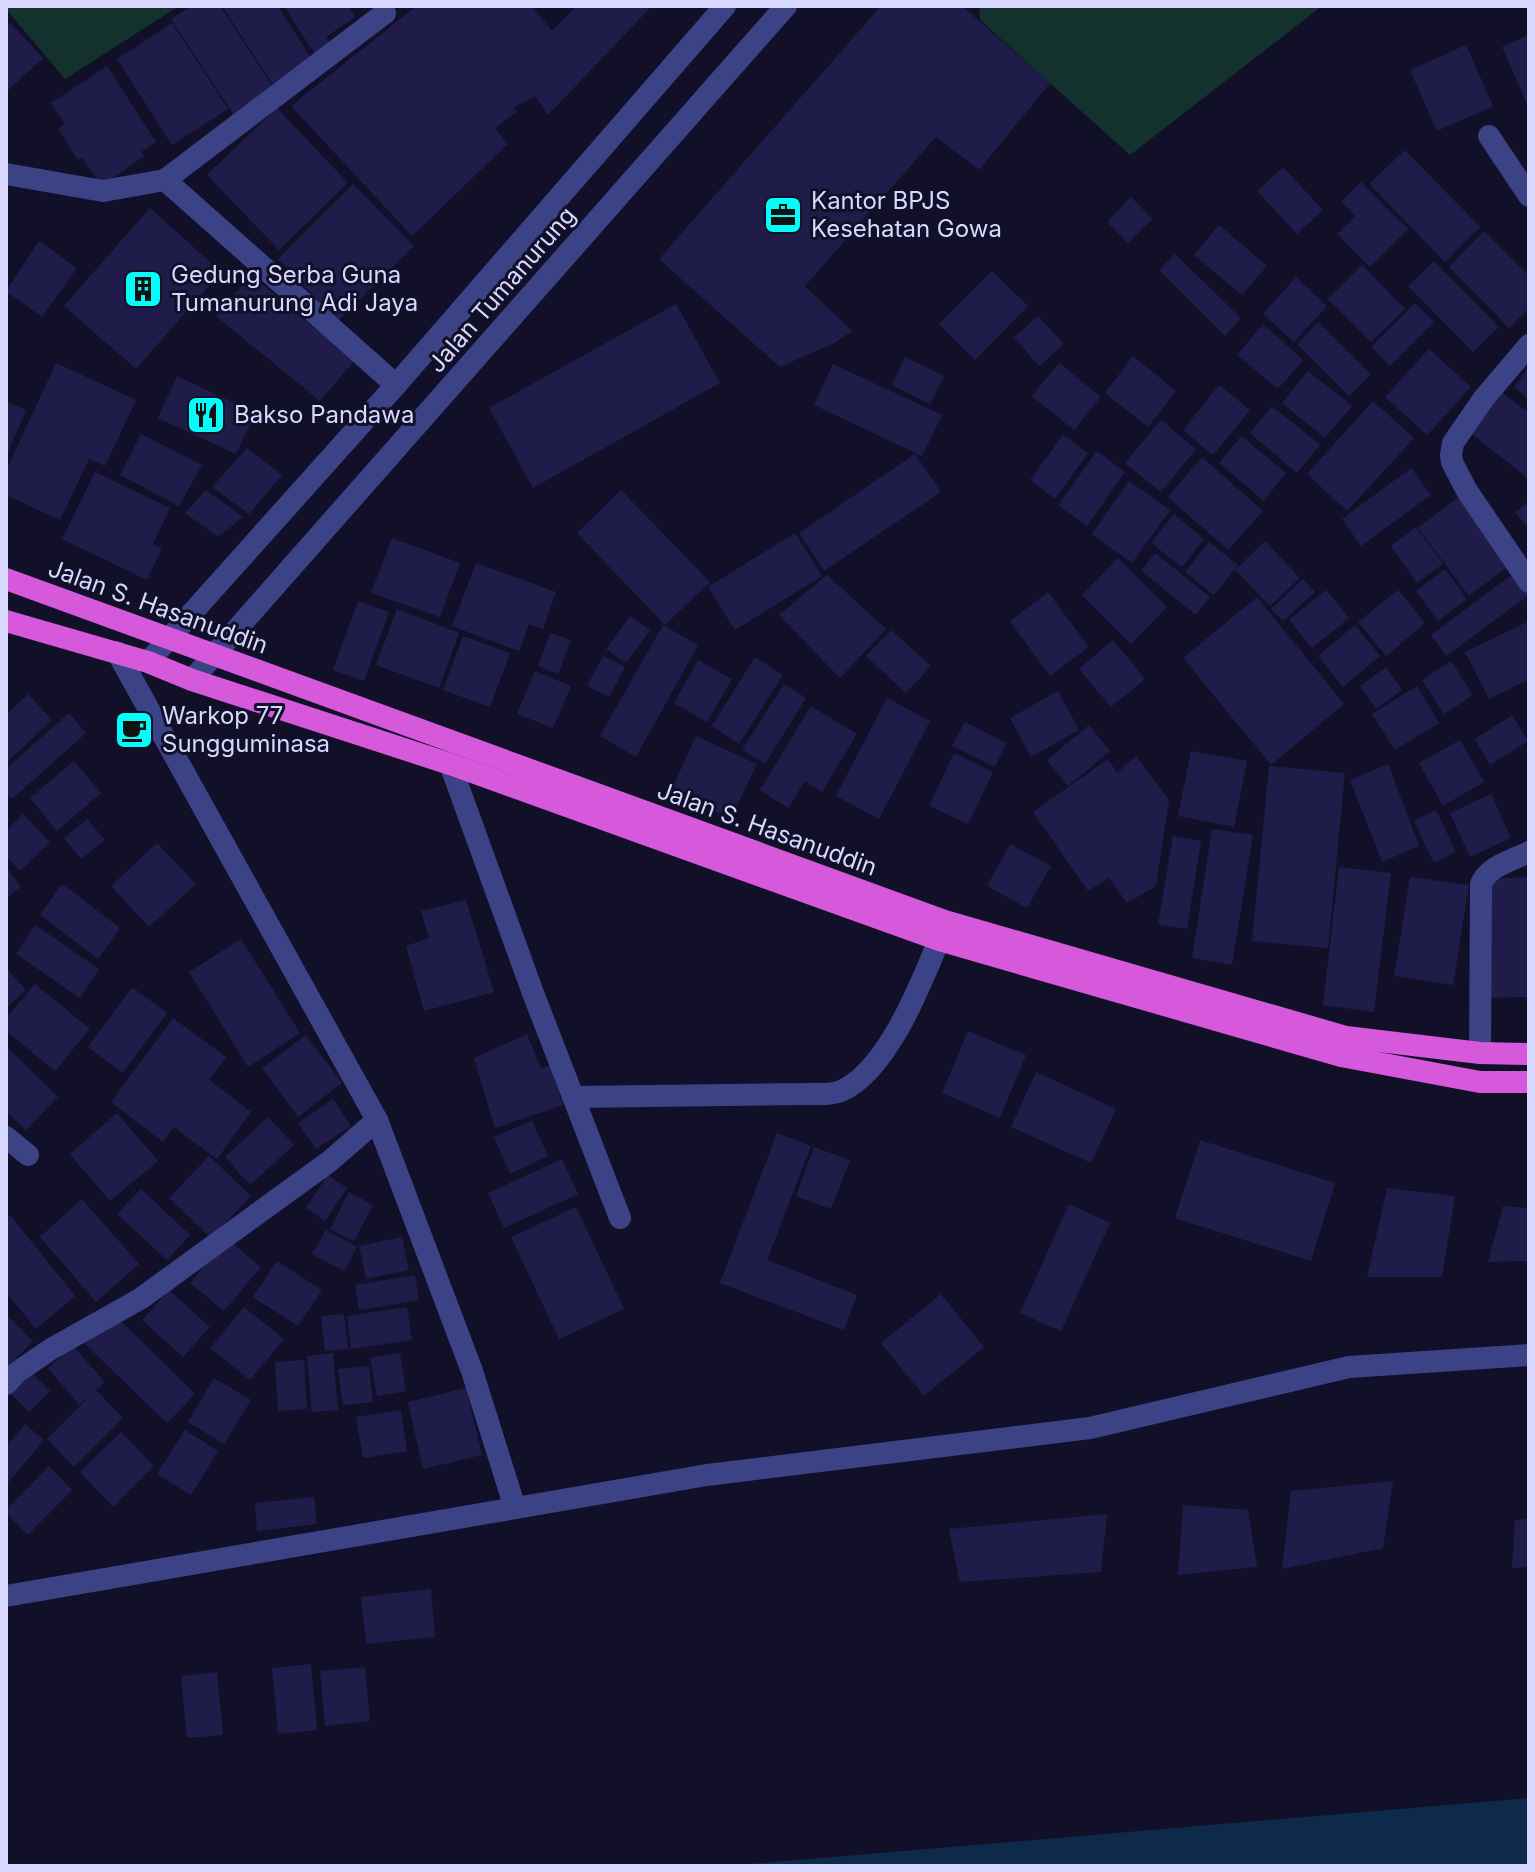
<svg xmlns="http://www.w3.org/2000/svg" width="1535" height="1872" font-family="Inter,sans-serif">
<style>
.green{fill:#13322d}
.water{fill:#0d2a4a}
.building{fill:#201c49}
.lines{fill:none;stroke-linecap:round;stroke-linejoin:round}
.minor{stroke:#3b4286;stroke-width:22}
.tertiary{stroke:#3b4286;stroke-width:22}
.trunk{stroke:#d659dc;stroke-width:22}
.labels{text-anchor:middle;stroke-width:6;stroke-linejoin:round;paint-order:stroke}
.poi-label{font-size:24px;fill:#d7d7ff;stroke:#111028;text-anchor:start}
.street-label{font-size:24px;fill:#d7d7ff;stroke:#111028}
</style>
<rect width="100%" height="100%" fill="#111028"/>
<!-- green -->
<g class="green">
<path d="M6,6h173l-114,73 -59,-70z"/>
<path d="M979,6h343l-192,149 -150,-135z"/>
</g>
<!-- water -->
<path class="water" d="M1529,1798v68h-802z"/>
<!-- building -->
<g class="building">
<path d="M191,6h29l53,81 -40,27 -62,-95z"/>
<path d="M222,6h56l35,55 -39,25z"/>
<path d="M284,6h64l7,11 -29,20 5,8 -15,11z"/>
<path d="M412,6h120l20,25 25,-25h75l-104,109 -13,-19 -22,12 4,4 -22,16 13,16 -96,92 -121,-130 123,-98z"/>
<path d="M881,6h81l88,77 -71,87 -43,-33 -131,149 47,45 -18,12 -54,24 -121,-108z"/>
<path d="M6,22l2,3 2,-2 33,35 -37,34z"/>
<path d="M172,23l56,86 -56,36 -55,-86z"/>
<path d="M1529,35v74l-27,-62z"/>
<path d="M1466,45l27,61 -56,25 -27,-61z"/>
<path d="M107,66l49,76 -15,10 3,4 -43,30 -19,-29 -4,3 -20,-32 7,-4 -14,-21z"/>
<path d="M277,108l71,75 -69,67 -72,-75z"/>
<path d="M1405,150l75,77 -35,35 -76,-78z"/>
<path d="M1283,167l40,43 -26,24 -40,-43z"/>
<path d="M1361,182l47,47 -38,38 -33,-33 19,-18 -15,-14z"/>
<path d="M353,184l61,62 -76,75 -60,-62z"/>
<path d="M1131,197l21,22 -24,24 -21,-21z"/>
<path d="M150,208l71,64 -85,97 -72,-63z"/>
<path d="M1219,225l48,41 -25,29 -48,-40z"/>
<path d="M1484,231l45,45v32l-20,20 -60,-61z"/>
<path d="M39,241l38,27 -35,49 -36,-26z"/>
<path d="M1175,254l66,64 -16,18 -66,-66z"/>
<path d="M1434,261l65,66 -26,25 -65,-66z"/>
<path d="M1362,265l43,44 -34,33 -43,-43z"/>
<path d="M992,271l36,35 -53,54 -36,-36z"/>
<path d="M251,275l103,86 -34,40 -104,-85z"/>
<path d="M1296,277l31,29 -33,36 -31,-28z"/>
<path d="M1415,303l19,19 -44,44 -19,-19z"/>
<path d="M676,304l44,79 -187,105 -44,-80z"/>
<path d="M1038,316l26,28 -25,22 -25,-29z"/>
<path d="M1318,322l53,52 -22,22 -52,-52z"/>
<path d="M1263,324l40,36 -25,29 -41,-34z"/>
<path d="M1429,349l42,38 -44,48 -42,-38z"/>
<path d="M1133,356l43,35 -28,36 -43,-34z"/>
<path d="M905,357l39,19 -14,28 -38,-19z"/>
<path d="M56,363l80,37 -31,66 -16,-7 -29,61 -54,-25v-24z"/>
<path d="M1059,363l42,34 -27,33 -42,-34z"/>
<path d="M833,364l109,51 -20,41 -108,-51z"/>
<path d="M1529,367v32l-15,-12z"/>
<path d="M1308,371l44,35 -27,32 -43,-35z"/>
<path d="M177,376l78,37 -19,41 -78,-36z"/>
<path d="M1219,385l31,25 -37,45 -30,-25z"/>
<path d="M1500,391l29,22v66l-61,-48z"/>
<path d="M1373,401l41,37 -67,73 -40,-37z"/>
<path d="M6,402l20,8 -20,47z"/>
<path d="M1272,406l48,39 -23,28 -47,-40z"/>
<path d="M1161,420l35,29 -35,43 -36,-29z"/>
<path d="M141,434l61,31 -23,41 -59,-31z"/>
<path d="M1063,435l25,18 -33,46 -25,-19z"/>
<path d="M1241,436l45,37 -22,28 -45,-38z"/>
<path d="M247,448l35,27 -33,39 -37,-27z"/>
<path d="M1097,451l28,21 -38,54 -29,-21z"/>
<path d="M915,454l26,38 -117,79 -25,-38z"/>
<path d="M1202,457l61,54 -35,39 -60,-53z"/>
<path d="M1411,468l20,27 -70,51 -19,-27z"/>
<path d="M95,472l75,36 -17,36 9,4 -15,32 -85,-41z"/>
<path d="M1129,481l41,29 -38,53 -40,-29z"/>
<path d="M206,490l37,27 -25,20 -33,-24z"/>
<path d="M621,490l89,92 -45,43 -88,-92z"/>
<path d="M1460,496l50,69 -41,31 -51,-68z"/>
<path d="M1529,501v28l-14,-17z"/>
<path d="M1174,514l30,25 -22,28 -31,-24z"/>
<path d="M1416,527l27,37 -26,19 -26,-37z"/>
<path d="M795,533l27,43 -87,54 -27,-43z"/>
<path d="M392,538l68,25 -20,54 -69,-24z"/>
<path d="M1265,541l35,37 -30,28 -35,-36z"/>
<path d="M1209,542l29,23 -24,30 -29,-23z"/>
<path d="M1155,553l55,44 -14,18 -55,-44z"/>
<path d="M1118,558l49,49 -36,37 -49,-49z"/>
<path d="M476,563l80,29 -13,37 -14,-5 -10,27 -67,-25z"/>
<path d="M1445,569l22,30 -29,22 -22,-30z"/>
<path d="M1515,572l14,19v4l-83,61 -15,-21z"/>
<path d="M827,575l59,54 -46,49 -61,-63z"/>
<path d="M1303,579l12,13 -32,29 -12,-12z"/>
<path d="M1326,590l23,28 -37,30 -23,-28z"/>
<path d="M1398,590l27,33 -39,33 -28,-34z"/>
<path d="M1048,592l41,55 -39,29 -40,-55z"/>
<path d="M1257,597l87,107 -73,61 -88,-107z"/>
<path d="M358,601l31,11 -25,69 -31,-11z"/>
<path d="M397,609l62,24 -20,55 -63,-23z"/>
<path d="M630,616l20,14 -24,33 -20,-14z"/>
<path d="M1529,621v58l-40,20 -24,-47z"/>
<path d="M663,625l35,20 -62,112 -36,-21z"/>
<path d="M1355,625l25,31 -37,31 -25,-31z"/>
<path d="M891,630l40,36 -25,27 -40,-37z"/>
<path d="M550,633l21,7 -13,34 -20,-8z"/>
<path d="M463,636l47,17 -20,54 -47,-17z"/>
<path d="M1113,640l32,39 -34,28 -32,-38z"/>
<path d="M603,656l22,11 -16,30 -22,-11z"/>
<path d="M755,657l28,18 -44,69 -27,-18z"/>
<path d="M698,660l34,19 -25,43 -33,-19z"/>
<path d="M1451,661l22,34 -29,19 -22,-34z"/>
<path d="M1386,667l16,23 -26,19 -16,-23z"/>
<path d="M535,671l36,15 -18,42 -36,-14z"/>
<path d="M784,684l22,14 -41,66 -23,-14z"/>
<path d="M1417,686l22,37 -44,27 -23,-36z"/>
<path d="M1058,691l21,39 -48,27 -21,-39z"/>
<path d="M28,694l24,26 -46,43v-48z"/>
<path d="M887,698l43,23 -51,98 -43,-23z"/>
<path d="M811,706l46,28 -35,58 -17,-11 -17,27 -28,-18z"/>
<path d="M69,713l17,20 -74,66 -6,-6v-24z"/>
<path d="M1512,715l16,26 -38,24 -15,-26z"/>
<path d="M965,722l41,21 -11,24 -43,-21z"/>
<path d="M1089,725l21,26 -42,35 -21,-26z"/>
<path d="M696,736l61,28 -26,54 -60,-27z"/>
<path d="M1460,740l24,42 -41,24 -24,-43z"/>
<path d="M1191,751l56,10 -13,66 -56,-11z"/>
<path d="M954,753l39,19 -25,52 -39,-18z"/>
<path d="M1136,756l33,44 -13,86 -29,17 -18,-25 -21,13 -55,-79 75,-53 9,14z"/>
<path d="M74,761l27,32 -44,38 -27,-33z"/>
<path d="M1388,764l31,82 -37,16 -32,-82z"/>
<path d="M1269,766l76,7 -17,175 -76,-7z"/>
<path d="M1491,794l20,44 -41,19 -20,-44z"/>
<path d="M1436,810l20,42 -22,11 -20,-42z"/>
<path d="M23,814l27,28 -30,29 -14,-15v-25z"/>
<path d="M87,819l18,21 -24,19 -17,-21z"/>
<path d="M1212,829l41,6 -21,130 -40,-7z"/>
<path d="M1173,836l28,5 -14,88 -29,-4z"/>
<path d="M157,843l39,41 -47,43 -38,-41z"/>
<path d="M1010,844l41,22 -24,42 -40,-22z"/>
<path d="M6,867l15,20 -15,11z"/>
<path d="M1339,867l52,6 -17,139 -51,-7z"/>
<path d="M1410,877l59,8 -16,100 -59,-9z"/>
<path d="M1529,877v120l-39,1 -4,-119z"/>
<path d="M62,884l58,44 -22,31 -58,-44z"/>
<path d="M466,900l28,92 -70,19 -18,-65 23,-8 -8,-27z"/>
<path d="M35,925l64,44 -19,29 -64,-44z"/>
<path d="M241,939l59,94 -52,34 -59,-95z"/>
<path d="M8,970l18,20 -20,18v-36z"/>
<path d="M35,984l55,45 -35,42 -49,-40v-13z"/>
<path d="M132,987l35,26 -44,60 -35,-26z"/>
<path d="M173,1018l53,39 -17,23 42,32 -34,47 -43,-32 -11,15 -52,-40z"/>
<path d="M968,1031l58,24 -26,63 -58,-25z"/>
<path d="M527,1034l14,35 9,-4 13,40 -68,23 -21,-70z"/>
<path d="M306,1035l36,48 -44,34 -36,-49z"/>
<path d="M6,1046l52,51 -32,33 -20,-19z"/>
<path d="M1036,1072l80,37 -25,54 -80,-36z"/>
<path d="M333,1099l18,27 -35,23 -18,-26z"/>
<path d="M117,1113l41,48 -48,40 -40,-47z"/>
<path d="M268,1117l26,28 -44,40 -25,-28z"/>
<path d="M532,1121l16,35 -38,18 -16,-37z"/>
<path d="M777,1133l34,13 -44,114 90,35 -13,35 -124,-47z"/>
<path d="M1200,1140l135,43 -24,78 -136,-43z"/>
<path d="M814,1147l36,13 -19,49 -35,-13z"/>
<path d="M209,1156l42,40 -40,42 -42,-40z"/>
<path d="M562,1159l16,35 -74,34 -16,-35z"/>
<path d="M328,1175l19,13 -22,33 -19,-13z"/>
<path d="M1387,1188l68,8 -13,81h-75z"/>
<path d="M141,1189l49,46 -23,25 -50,-46z"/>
<path d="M349,1192l24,13 -19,36 -24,-12z"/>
<path d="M82,1199l57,65 -43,38 -56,-65z"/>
<path d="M1069,1204l41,19 -49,108 -41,-18z"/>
<path d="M1503,1206l26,2v53l-41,1z"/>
<path d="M576,1207l48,102 -65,30 -48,-102z"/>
<path d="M10,1215l65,81 -39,33 -30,-37v-73z"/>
<path d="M326,1230l31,17 -13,24 -32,-17z"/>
<path d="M402,1237l7,33 -43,9 -7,-33z"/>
<path d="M227,1239l34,28 -37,44 -34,-28z"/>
<path d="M277,1261l45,29 -24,36 -45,-29z"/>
<path d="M415,1275l4,25 -60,10 -4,-25z"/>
<path d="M169,1290l41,37 -27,30 -41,-37z"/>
<path d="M941,1294l43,53 -60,49 -43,-53z"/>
<path d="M244,1307l40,32 -34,41 -40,-32z"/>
<path d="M407,1307l5,33 -61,9 -4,-33z"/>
<path d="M6,1314l27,27 -27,27z"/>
<path d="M114,1314l81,80 -28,29 -82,-79z"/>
<path d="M344,1314l4,35 -23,2 -4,-35z"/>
<path d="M73,1346l32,36 -9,8 27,28 -49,49 -27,-28 45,-45 -13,11 -31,-37z"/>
<path d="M333,1353l5,57 -26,2 -5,-56z"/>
<path d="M400,1353l6,38 -29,5 -7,-38z"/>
<path d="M304,1360l3,49 -29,2 -3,-49z"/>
<path d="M369,1366l4,36 -30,3 -5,-36z"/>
<path d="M29,1370l21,21 -21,21 -21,-21z"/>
<path d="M214,1378l37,22 -27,44 -36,-22z"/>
<path d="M466,1388l16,67 -59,14 -15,-67z"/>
<path d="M401,1410l6,41 -44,7 -7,-41z"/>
<path d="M25,1424l19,16 -38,45v-38z"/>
<path d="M185,1430l33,21 -27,44 -34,-21z"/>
<path d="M121,1432l33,34 -41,41 -33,-35z"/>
<path d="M49,1466l23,24 -44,45 -22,-22v-3z"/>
<path d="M1393,1481l-10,67 -101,21 9,-78z"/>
<path d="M314,1497l3,27 -60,7 -2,-28z"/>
<path d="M1183,1505l65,5 9,57 -79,8z"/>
<path d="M1107,1514l-6,58 -141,10 -11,-53z"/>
<path d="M1529,1518v49l-17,1 3,-48z"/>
<path d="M431,1589l4,48 -69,7 -5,-47z"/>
<path d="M311,1664l6,66 -39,4 -6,-66z"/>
<path d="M365,1667l5,54 -45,5 -5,-55z"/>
<path d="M217,1672l6,63 -36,3 -6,-62z"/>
</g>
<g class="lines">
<!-- minor -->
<g class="minor">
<path d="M1489,136l40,60"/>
<path d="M6,174l97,17 62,-11 231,205"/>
<path d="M165,180l220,-167"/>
<path d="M1529,345l-45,53 -31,45 -2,12 1,7 15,29 62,91"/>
<path d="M117,652l260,468 95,251 43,137"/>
<path d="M450,764l83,229 87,225"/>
<path d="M1480,1053l1,-169c7,-18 32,-24 48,-32"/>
<path d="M573,1097l237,-3c11,0 22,1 31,-3 46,-20 80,-107 98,-151"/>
<path d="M6,1137l22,18"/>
<path d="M6,1384l10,-11 35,-24 89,-50 190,-138 47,-41"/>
<path d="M6,1596l701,-121 383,-47 259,-61 180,-12"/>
</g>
<!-- tertiary -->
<g class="tertiary">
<path d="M148,662l248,-277 329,-379"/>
<path d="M192,680l594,-674"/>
</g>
<!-- trunk -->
<g class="trunk">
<path d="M6,579l939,342 401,116 134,16 49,1"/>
<path d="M6,621l142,41 44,18 258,84 489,176 402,116 139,26h49"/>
</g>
</g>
<!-- icons -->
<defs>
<g id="office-square" transform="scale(2)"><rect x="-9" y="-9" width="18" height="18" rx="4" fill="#04fdf8" stroke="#111028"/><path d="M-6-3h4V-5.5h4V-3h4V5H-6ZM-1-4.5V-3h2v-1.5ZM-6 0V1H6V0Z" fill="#111"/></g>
<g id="building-square" transform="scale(2)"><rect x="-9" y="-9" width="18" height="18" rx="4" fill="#04fdf8" stroke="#111028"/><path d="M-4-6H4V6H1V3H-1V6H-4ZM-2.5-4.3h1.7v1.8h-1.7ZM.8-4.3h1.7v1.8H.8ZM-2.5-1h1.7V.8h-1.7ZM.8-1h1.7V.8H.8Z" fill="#111"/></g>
<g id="restaurant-square" transform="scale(2)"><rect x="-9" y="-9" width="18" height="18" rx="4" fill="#04fdf8" stroke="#111028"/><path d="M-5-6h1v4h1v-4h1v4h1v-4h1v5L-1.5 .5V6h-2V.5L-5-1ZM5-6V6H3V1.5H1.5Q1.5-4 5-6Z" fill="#111"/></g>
<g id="cafe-square" transform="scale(2)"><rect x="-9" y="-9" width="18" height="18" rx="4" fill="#04fdf8" stroke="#111028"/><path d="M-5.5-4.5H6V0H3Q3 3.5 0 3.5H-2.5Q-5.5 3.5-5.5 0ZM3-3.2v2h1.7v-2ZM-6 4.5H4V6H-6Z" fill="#111"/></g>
</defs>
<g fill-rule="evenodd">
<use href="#office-square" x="783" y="215"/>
<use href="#building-square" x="143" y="289"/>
<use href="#restaurant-square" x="206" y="415"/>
<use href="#cafe-square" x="134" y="730"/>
</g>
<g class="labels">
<!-- poi labels -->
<g class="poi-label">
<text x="811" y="209">Kantor BPJS<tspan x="811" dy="28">Kesehatan Gowa</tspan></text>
<text x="171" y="283">Gedung Serba Guna<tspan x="171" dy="28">Tumanurung Adi Jaya</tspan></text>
<text x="234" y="423">Bakso Pandawa</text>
<text x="162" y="724">Warkop 77<tspan x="162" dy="28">Sungguminasa</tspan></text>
</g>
<!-- street labels -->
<g class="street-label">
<text transform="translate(502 290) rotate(-49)" y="8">Jalan Tumanurung</text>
<text transform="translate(158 607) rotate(20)" y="8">Jalan S. Hasanuddin</text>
<text transform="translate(767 829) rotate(20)" y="8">Jalan S. Hasanuddin</text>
</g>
</g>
<!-- border -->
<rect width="1535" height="1872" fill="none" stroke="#d7d7ff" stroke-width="16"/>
</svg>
